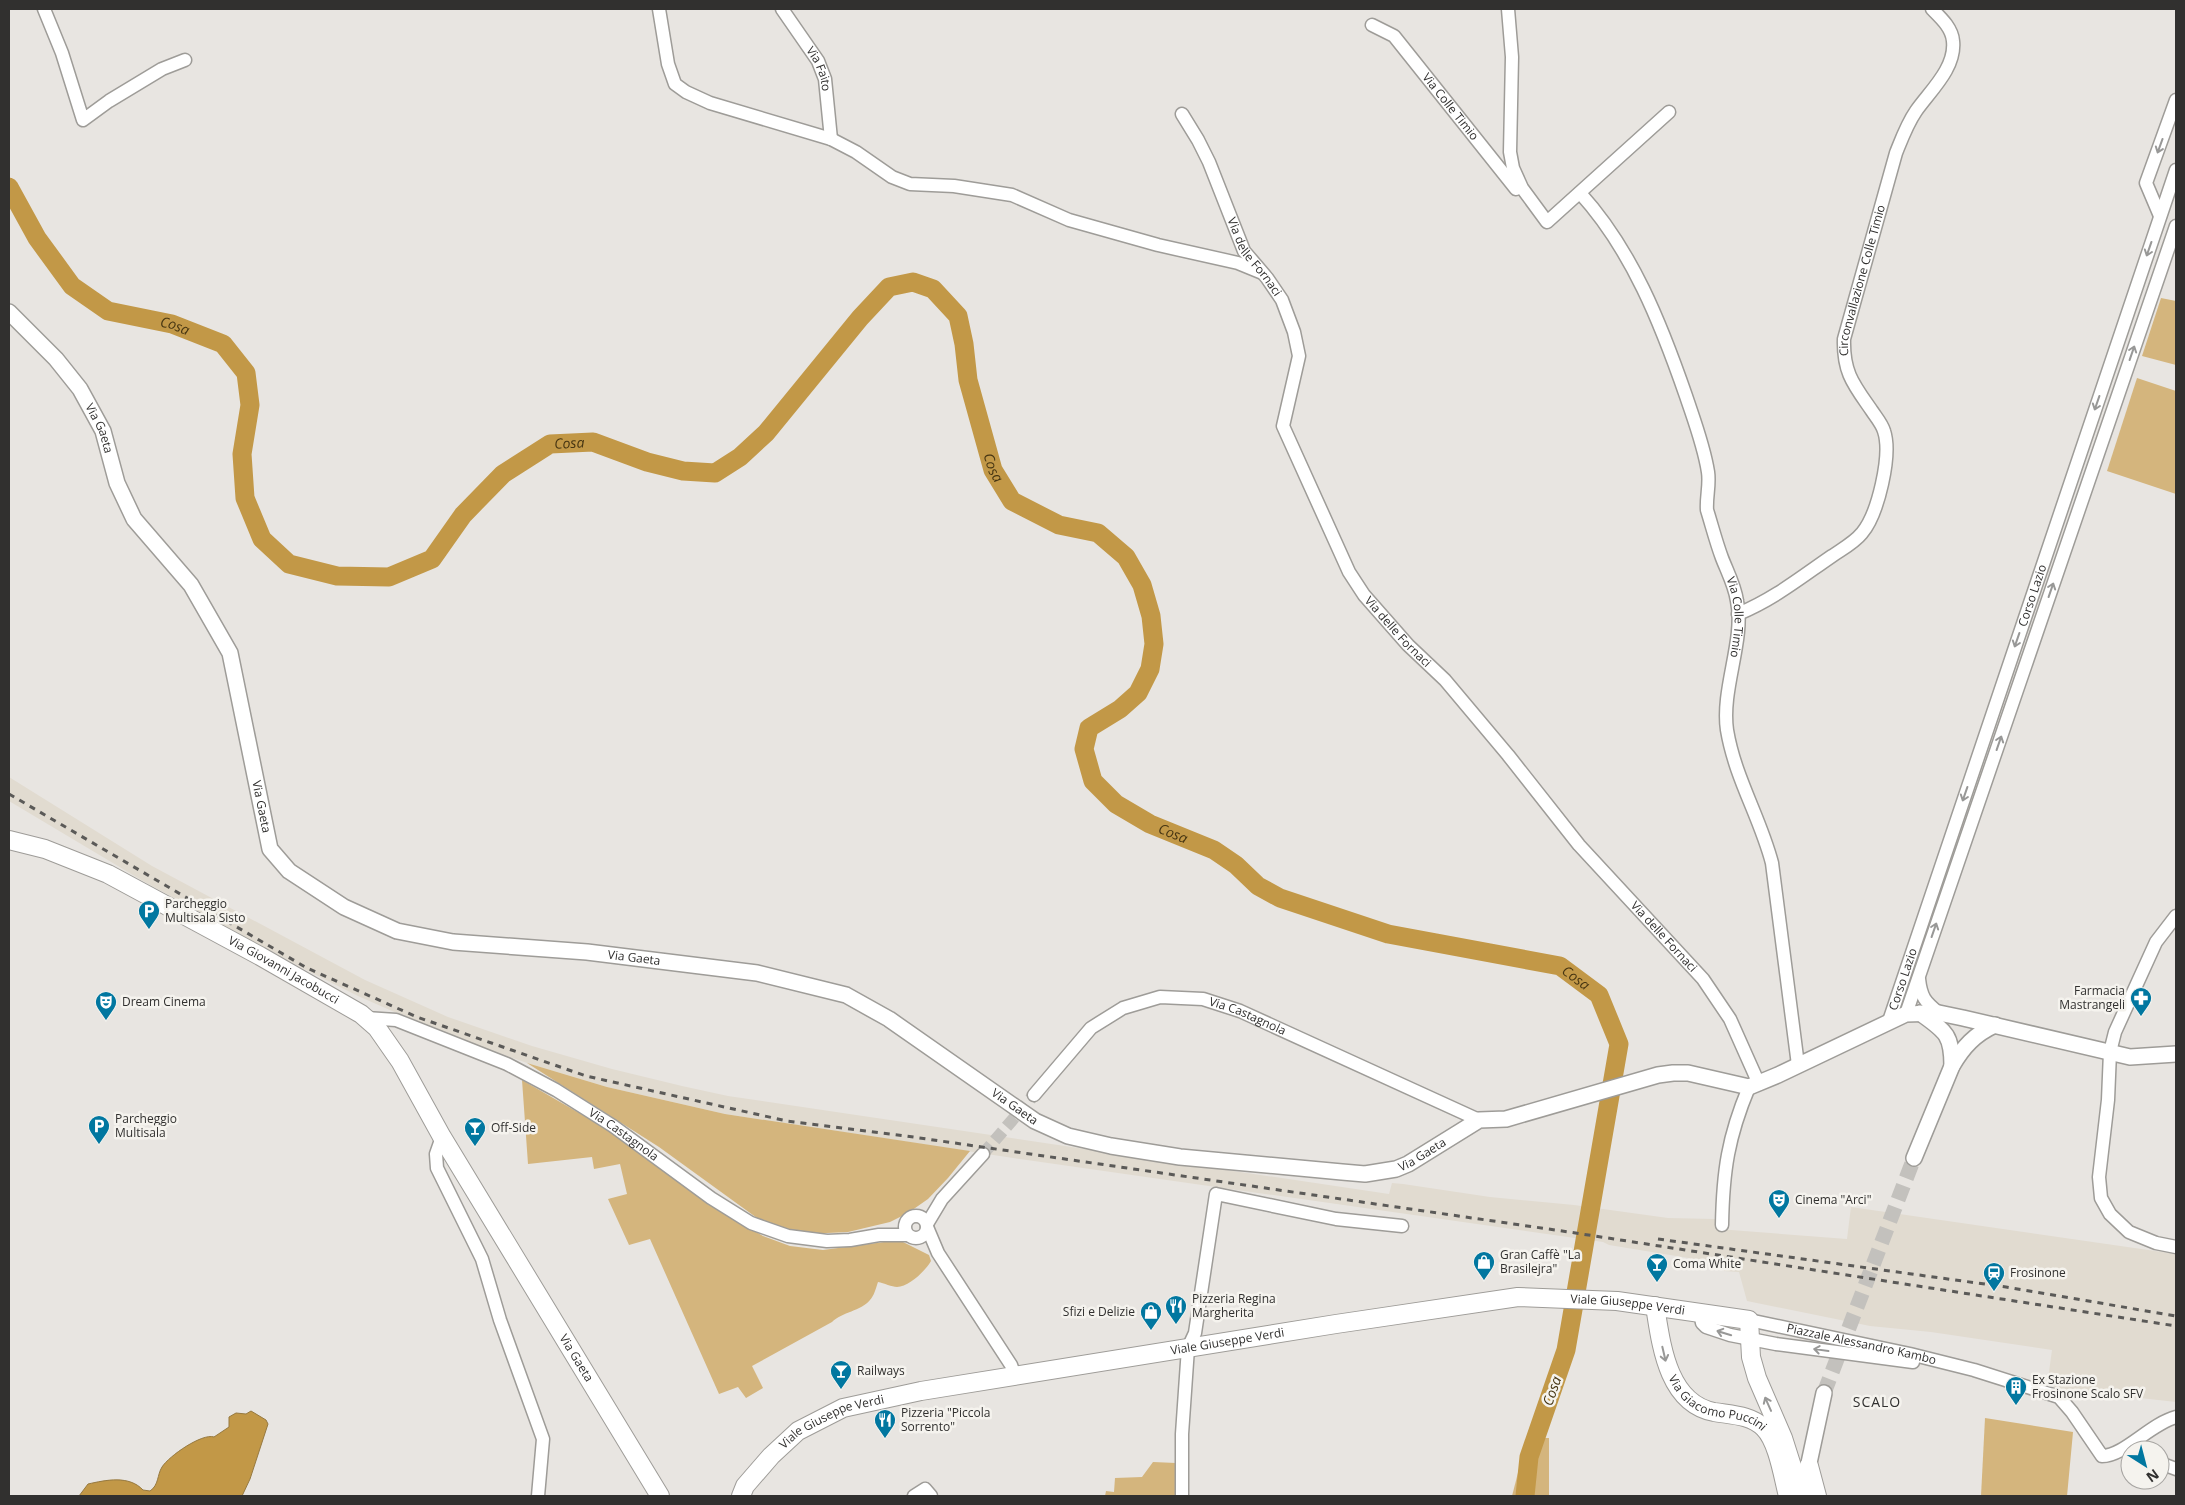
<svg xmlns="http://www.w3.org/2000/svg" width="2185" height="1505" font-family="'Open Sans',sans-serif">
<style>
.built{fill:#e1dbd0}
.green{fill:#d4b57d}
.water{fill:#c29847;stroke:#967940}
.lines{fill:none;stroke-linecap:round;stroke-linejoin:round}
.river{stroke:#c29847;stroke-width:19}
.minor-tunnel{stroke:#c3c1bd;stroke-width:12;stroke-dasharray:12 6;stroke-linecap:butt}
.tertiary-tunnel{stroke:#c3c1bd;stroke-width:15;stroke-dasharray:15 8;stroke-linecap:butt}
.minor-casing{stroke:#9e9c98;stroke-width:15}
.tertiary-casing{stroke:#9e9c98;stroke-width:18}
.secondary-casing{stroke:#9e9c98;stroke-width:20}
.minor{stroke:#fff;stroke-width:12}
.tertiary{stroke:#fff;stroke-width:15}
.secondary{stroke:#fff;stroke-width:18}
.rail{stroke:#5b5a58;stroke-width:3;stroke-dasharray:6 6;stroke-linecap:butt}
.oneway{stroke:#989897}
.labels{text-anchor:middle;stroke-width:5;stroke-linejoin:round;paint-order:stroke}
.street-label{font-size:12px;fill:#31302f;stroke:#f5f3ee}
.poi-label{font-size:12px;fill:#31302f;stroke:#f5f3ee;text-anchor:start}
.water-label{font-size:14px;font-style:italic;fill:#463512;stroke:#f5f3ee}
.neighbourhood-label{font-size:14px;letter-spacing:1px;fill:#31302f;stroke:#f5f3ee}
</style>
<rect width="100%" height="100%" fill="#e8e5e1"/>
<!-- built -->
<path class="built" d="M9,777l143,89 213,114 83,37 84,29 80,23 70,17 46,10 661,98 3,-11 11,1 87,13 84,8 94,13 47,1 3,10 129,10 4,-32 325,47v148l-116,-13 -9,-4 -3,-6 4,-29 -121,-18 -61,-6 -123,-25 -8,-29 -15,-1 1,-7 -116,-19 -6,-3 -583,-83 -295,-45 -118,-27 -80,-24 -85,-30 -84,-37 -56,-28 -159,-87 -134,-80z"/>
<!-- green -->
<g class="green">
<path d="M2161,298l15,3v64l-34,-9z"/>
<path d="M2137,378l39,13v103l-69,-23z"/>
<path d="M527,1063l80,24 118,27 245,37 -22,27 -20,21 -20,14 -18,9 -42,10 -42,2 -28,-7 -21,-9 -98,-71z"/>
<path d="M522,1080l78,45 106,77 57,34 27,10 33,4 76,-10 30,15 2,6c-5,9 -22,26 -34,26 -5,0 -13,-4 -19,-5 -2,6 -4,14 -8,18 -9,11 -28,12 -38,22l-80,44 11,22 -17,10 -8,-11 -19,7 -69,-155 -21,6 -21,-46 19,-5 -7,-30 -26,5 -2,-12 -64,7z"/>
<path d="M1985,1418l88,14 -6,64h-86z"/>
<path d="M1527,1438h22v58h-37z"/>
<path d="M1153,1462l23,1 1,33h-72l1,-5 8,1 1,-14 27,-1z"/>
</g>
<!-- water -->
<path class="water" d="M251,1411l15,9 2,4 -18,55 -8,17h-163l9,-12c18,-4 41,-9 55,6l7,1c9,-6 7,-16 12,-24 7,-11 40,-34 52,-30l15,-10v-10l7,-4 10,1z"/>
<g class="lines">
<!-- river -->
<path class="river" id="s1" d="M9,187l28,51 35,48 36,25 64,13 51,20 23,29 4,32 -8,49 3,44 17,41 27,25 48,12 52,1 43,-18 31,-44 40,-41 47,-30 43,-2 54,20 36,9 32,2 25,-16 26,-24 94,-115 29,-31 24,-5 20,7 25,27 6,28 4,36 25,90 19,31 47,24 39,8 28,24 16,28 9,31 3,28 -4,25 -12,24 -18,16 -31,19 -5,21 9,32 23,23 34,20 64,26 22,15 22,21 22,12 108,36 172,32 39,29 20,49 -53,306 -37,107 -4,39"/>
<!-- minor-tunnel -->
<path class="minor-tunnel" d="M983,1154l51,-59"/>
<!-- tertiary-tunnel -->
<path class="tertiary-tunnel" d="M1824,1393l90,-235"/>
<!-- minor casing -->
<g class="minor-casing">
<g id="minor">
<path d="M44,9l18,44 21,67 26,-19 53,-32 23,-9"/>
<path d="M659,9l9,55 7,20 11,8 24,11 121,36 25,13 36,25 18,7 44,2 58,9 57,25 89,25 80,18 22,9"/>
<path id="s2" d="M782,9l36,52 7,18 6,60"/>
<path d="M1508,9l4,48 -2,95 3,16 9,20 25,34 122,-110"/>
<path id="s3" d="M1372,25l22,11 122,153"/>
<path id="s4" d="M1182,114l16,26 11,22 35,89 23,27 15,22 12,32 5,24 -16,70 66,146 15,23 44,50 37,35 63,75 71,90 124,134 27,40 29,65"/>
<path id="s5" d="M1580,193c52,57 81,131 106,203 8,24 18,50 22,76 2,13 -2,25 -1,38 5,16 9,32 15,48 5,13 13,28 15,43 8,39 -16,88 -10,129 8,48 33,87 45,133l26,202"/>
<path d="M2160,216l-14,-33 30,-83"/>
<path id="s6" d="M1738,614c36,-15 62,-36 94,-58 10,-7 22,-13 30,-23 16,-19 30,-78 22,-102 -2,-7 -8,-14 -12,-20 -18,-26 -29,-38 -28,-72l52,-186c6,-15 11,-29 20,-42 14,-20 40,-43 37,-70 -1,-13 -12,-23 -21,-32"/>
<path d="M2176,916l-20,26 -41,90 -5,20 -2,48 -9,77 2,21 9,16 19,18 27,11 20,4"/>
<path d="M1919,979c2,18 6,23 20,34"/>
<path d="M1906,1014l270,-788"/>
<path id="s7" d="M366,1018l30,2 111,44 49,26 57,36 98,72 40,25 37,13 39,5 23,-1 29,-5h28"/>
<path id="s8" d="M1889,1021l287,-851"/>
<path id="s9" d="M1034,1095l57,-67 32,-20 37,-11 43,2 37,12 239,109"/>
<path d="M442,1137l-6,17 1,14 45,91 18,61 43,119 -5,57"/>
<circle cx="916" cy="1227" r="11"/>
<path d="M927,1224l15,-25 41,-45"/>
<path d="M1722,1225c1,-54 6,-88 27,-138"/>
<path d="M927,1227l11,26 73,112 4,11"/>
<path d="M1700,1312l2,11 4,4 24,8 46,9 137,18"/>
<path id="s10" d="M1749,1320l161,34 64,16 85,27 13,15 30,44c22,0 48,-32 74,-39"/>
<path d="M2160,1463l16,6"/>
<path d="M914,1496l11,-7 6,7"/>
<path d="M1182,1496v-62l6,-86 7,-15 21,-139 120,25 66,7"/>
</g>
</g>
<!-- tertiary casing -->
<g class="tertiary-casing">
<g id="tertiary">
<path id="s11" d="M9,312l47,47 24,30 23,42 14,52 17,36 57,66 39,68 40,196 19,22 55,36 53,24 56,11 134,10 170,21 89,22 43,24 146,102 33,15 43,10 69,11 162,15 23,2 31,-5 12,-5 71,-44 27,-1 152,-44 15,-2h15l61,14 29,-12 128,-61 33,-1 24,5 167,39 46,-3"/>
<path d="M1920,1013c25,18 32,21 32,53"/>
<path d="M1914,1158l38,-92c11,-19 23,-32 43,-41"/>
<path d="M1806,1477l18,-84"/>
</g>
</g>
<!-- secondary casing -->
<g class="secondary-casing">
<g id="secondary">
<path id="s12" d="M9,840l36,9 63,25 152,82 101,58 16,14 23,33 42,76 218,359"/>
<path id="s13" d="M1655,1306c6,37 12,97 59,106 18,3 37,3 50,16 14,14 19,49 24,68"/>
<path d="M1809,1466l8,30"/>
<path id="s14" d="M741,1496l4,-10 26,-30 27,-25 45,-23 78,-17 415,-67 182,-27 99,4 132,19 2,37 6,21 26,60 14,44 11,14"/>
</g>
</g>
<!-- minor -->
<use href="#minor" class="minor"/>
<!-- tertiary -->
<use href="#tertiary" class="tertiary"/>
<!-- secondary -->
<use href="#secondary" class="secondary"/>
<!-- rail -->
<g class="rail">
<path d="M9,794l298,174 110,49 169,59 201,45 119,15 663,96 607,94"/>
<path d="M1658,1239l348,48 170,29"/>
</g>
</g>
<!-- one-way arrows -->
<defs><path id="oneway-shaft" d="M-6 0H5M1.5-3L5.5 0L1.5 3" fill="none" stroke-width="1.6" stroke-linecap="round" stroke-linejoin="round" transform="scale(1.25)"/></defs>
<g class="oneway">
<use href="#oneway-shaft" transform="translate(2160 146) rotate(110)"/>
<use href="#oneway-shaft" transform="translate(2149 249) rotate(109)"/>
<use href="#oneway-shaft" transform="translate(2132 353) rotate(-71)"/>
<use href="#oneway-shaft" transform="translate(2097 403) rotate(109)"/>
<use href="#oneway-shaft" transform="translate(2051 590) rotate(-71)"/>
<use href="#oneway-shaft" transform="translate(2017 640) rotate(109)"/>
<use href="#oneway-shaft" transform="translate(1999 743) rotate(-71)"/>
<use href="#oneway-shaft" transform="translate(1965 794) rotate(109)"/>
<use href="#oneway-shaft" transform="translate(1934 930) rotate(-71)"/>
<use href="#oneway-shaft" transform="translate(1724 1333) rotate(-163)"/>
<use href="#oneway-shaft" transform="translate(1821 1350) rotate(-172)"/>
<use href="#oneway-shaft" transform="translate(1664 1354) rotate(77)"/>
<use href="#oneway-shaft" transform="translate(1768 1404) rotate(-114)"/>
</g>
<!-- icons -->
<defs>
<g id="parking-pin" transform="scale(1.125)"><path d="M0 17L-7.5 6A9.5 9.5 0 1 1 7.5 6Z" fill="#0177a0" stroke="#f5f3ee"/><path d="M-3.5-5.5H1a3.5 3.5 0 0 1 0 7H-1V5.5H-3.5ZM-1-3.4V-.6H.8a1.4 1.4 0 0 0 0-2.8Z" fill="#fff"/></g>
<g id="pharmacy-pin" transform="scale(1.125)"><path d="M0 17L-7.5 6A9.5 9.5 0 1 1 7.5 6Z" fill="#0177a0" stroke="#f5f3ee"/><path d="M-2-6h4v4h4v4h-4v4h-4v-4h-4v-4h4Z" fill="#fff"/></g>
<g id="theatre-pin" transform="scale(1.125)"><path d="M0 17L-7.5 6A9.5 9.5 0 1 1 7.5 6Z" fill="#0177a0" stroke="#f5f3ee"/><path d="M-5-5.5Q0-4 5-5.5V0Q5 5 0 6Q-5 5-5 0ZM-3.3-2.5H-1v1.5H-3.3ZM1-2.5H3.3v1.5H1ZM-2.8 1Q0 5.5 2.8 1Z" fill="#fff"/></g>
<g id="bar-pin" transform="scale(1.125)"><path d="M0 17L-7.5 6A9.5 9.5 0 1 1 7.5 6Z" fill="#0177a0" stroke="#f5f3ee"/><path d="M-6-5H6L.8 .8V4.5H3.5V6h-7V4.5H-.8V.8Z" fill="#fff"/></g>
<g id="shop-pin" transform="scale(1.125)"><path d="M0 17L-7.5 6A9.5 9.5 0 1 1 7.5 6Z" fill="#0177a0" stroke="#f5f3ee"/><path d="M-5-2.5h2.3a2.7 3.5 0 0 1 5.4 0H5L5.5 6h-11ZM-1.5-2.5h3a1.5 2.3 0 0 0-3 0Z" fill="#fff"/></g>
<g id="station-pin" transform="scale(1.125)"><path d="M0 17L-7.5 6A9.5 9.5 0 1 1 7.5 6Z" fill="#0177a0" stroke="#f5f3ee"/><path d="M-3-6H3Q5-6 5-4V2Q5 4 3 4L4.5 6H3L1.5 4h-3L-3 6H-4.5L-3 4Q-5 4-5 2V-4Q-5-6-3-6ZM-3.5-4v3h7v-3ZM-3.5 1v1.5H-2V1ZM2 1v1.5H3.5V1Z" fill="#fff"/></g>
<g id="restaurant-pin" transform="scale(1.125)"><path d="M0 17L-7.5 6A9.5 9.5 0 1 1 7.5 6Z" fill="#0177a0" stroke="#f5f3ee"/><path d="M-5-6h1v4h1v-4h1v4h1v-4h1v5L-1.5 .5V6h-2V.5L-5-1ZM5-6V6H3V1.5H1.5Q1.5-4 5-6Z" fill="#fff"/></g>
<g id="building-pin" transform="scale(1.125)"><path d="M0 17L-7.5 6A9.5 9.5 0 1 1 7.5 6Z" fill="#0177a0" stroke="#f5f3ee"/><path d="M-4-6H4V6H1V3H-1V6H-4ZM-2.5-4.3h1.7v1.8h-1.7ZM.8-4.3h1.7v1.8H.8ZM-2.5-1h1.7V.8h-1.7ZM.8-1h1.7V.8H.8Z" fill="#fff"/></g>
</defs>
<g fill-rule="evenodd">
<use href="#parking-pin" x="149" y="911"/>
<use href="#pharmacy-pin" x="2141" y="998"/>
<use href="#theatre-pin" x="106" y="1002"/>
<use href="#parking-pin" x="99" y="1126"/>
<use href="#bar-pin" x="475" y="1128"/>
<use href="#theatre-pin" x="1779" y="1200"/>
<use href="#shop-pin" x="1484" y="1262"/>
<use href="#bar-pin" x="1657" y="1264"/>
<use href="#station-pin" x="1994" y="1273"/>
<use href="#restaurant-pin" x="1176" y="1306"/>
<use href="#shop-pin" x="1151" y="1312"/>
<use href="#bar-pin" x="841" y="1371"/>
<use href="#building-pin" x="2016" y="1387"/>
<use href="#restaurant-pin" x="885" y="1420"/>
</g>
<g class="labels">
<!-- street labels -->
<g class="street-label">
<text dy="4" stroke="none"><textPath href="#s2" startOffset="71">Via Faito</textPath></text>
<text dy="4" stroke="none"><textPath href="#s3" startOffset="115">Via Colle Timio</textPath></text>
<text dy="4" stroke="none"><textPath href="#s4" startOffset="161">Via delle Fornaci</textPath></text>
<text dy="4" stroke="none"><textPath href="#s6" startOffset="419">Circonvallazione Colle Timio</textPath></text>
<text dy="4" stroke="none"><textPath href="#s11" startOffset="149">Via Gaeta</textPath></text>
<text dy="4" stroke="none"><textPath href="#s8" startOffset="449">Corso Lazio</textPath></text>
<text dy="4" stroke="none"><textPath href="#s5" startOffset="460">Via Colle Timio</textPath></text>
<text dy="4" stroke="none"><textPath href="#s4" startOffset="581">Via delle Fornaci</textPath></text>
<text dy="4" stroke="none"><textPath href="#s11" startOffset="569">Via Gaeta</textPath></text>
<text dy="4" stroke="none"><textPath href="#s4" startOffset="986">Via delle Fornaci</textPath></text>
<text dy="4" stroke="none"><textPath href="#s11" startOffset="1004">Via Gaeta</textPath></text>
<text dy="4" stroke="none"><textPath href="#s12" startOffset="305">Via Giovanni Jacobucci</textPath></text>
<text dy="4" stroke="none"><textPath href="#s8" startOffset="44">Corso Lazio</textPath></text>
<text dy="4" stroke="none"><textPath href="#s9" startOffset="255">Via Castagnola</textPath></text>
<text dy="4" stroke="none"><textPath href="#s11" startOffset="1422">Via Gaeta</textPath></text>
<text dy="4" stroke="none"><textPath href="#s7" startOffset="286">Via Castagnola</textPath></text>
<text dy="4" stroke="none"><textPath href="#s11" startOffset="1844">Via Gaeta</textPath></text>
<text dy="4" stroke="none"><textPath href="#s14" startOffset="932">Viale Giuseppe Verdi</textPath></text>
<text dy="4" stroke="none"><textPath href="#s14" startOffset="528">Viale Giuseppe Verdi</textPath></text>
<text dy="4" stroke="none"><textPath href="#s10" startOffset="115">Piazzale Alessandro Kambo</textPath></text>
<text dy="4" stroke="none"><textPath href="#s12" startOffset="801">Via Gaeta</textPath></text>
<text dy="4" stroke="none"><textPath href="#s13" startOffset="128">Via Giacomo Puccini</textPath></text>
<text dy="4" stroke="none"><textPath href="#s14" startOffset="122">Viale Giuseppe Verdi</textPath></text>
</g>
<!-- poi labels -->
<g class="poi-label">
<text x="165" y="908">Parcheggio<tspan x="165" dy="14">Multisala Sisto</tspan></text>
<text x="2125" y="995" text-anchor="end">Farmacia<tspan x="2125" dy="14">Mastrangeli</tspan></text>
<text x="122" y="1006">Dream Cinema</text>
<text x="115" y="1123">Parcheggio<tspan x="115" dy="14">Multisala</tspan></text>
<text x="491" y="1132">Off-Side</text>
<text x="1795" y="1204">Cinema "Arci"</text>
<text x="1500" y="1259">Gran Caffè "La<tspan x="1500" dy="14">Brasilejra"</tspan></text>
<text x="1673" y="1268">Coma White</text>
<text x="2010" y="1277">Frosinone</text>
<text x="1192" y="1303">Pizzeria Regina<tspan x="1192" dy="14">Margherita</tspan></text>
<text x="1135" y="1316" text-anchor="end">Sfizi e Delizie</text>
<text x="857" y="1375">Railways</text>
<text x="2032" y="1384">Ex Stazione<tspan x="2032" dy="14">Frosinone Scalo SFV</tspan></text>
<text x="901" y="1417">Pizzeria "Piccola<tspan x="901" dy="14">Sorrento"</tspan></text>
</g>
<!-- water labels -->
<g class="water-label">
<text dy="5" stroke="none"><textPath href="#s1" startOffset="230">Cosa</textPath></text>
<text dy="5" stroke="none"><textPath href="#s1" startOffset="860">Cosa</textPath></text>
<text dy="5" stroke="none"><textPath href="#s1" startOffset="1505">Cosa</textPath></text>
<text dy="5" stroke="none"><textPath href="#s1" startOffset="2030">Cosa</textPath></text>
<text dy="5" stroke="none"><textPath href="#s1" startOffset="2465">Cosa</textPath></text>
<text transform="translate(1552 1391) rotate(-71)" y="5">Cosa</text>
</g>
<!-- neighbourhood labels -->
<g class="neighbourhood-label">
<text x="1877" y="1407">SCALO</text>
</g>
</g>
<!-- border -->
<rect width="2185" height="1505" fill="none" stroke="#31302f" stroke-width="20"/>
<!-- north arrow -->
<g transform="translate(2145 1465) rotate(144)"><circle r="24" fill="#f5f3ee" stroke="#a7a5a2"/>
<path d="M0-4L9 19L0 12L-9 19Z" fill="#0177a0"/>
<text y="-8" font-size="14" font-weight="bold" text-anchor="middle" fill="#31302f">N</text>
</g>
</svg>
